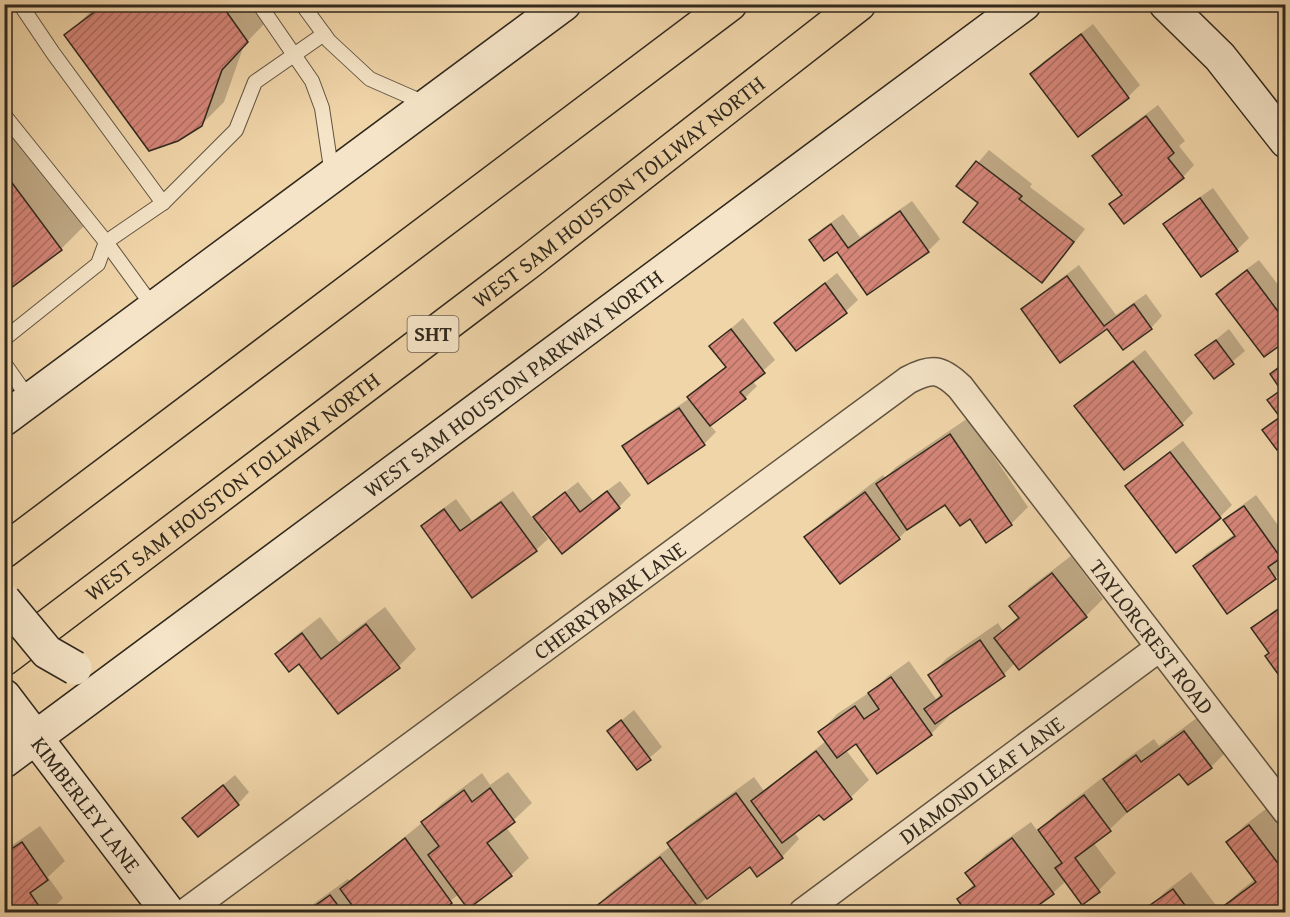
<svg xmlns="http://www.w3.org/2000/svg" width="1290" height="917" font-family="'Gentium Book Plus',serif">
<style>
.shadow{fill:#0003}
.building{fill:url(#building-hatch);stroke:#31291e;stroke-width:1.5}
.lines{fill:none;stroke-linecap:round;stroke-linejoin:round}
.lane-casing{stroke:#615441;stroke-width:16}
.street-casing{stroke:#615441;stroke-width:30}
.secondary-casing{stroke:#31291e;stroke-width:36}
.highway-casing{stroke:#31291e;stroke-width:36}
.lane{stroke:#f5e4c7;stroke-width:14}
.street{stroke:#f5e4c7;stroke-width:27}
.secondary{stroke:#f5e4c7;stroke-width:33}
.highway{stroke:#f0d5a9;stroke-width:33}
.secondary-bridge-casing{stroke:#31291e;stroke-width:36;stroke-linecap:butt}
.secondary-bridge{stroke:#f5e4c7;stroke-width:33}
.labels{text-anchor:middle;stroke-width:5;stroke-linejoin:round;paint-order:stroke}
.shield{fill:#f5e4c7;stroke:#6c6151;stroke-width:1.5}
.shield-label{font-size:21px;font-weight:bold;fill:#31291e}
.street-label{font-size:22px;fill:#31291e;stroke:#f5e4c7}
</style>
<defs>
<pattern id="building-hatch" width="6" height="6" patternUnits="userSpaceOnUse" patternTransform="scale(1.5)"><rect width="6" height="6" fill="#d68679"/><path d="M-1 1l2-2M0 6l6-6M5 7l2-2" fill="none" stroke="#ae6e63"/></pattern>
</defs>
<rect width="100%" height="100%" fill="#f0d5a9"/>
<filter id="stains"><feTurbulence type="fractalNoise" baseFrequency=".00333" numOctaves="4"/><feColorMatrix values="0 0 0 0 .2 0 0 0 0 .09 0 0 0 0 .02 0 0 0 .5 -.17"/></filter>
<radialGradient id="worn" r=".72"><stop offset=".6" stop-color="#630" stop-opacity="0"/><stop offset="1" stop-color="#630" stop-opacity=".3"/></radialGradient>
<!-- shadow -->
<g class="shadow">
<path d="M99,4h161l10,14 -26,27 -20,57 -23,23 -135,-90z"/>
<path d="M1093,24l47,61 -12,12 -96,-23 11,-12z"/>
<path d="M1158,105l27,36 -6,5 15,19 -11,12 -72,27 11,-11 -28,-37 12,-12z"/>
<path d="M4,119l80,107 -23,23 -54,40 -3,-4z"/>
<path d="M989,150l43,34 -2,3 55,42 -31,40 -12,12 -62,-78 -22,-17z"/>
<path d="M1213,188l36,50 -12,12 -35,25 -37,-50 12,-12z"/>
<path d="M912,201l28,38 -12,12 -91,-1 -26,-10 12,-12 20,-14 17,23z"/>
<path d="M1259,260l27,35v44l-68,-45 11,-12z"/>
<path d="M1079,265l37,50 30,-21 16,22 -11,12 -43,-2 -48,35 -37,-52 12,-11z"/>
<path d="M837,273l21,27 -12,11 -50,38 -20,-26 12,-11z"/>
<path d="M743,318l32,42 -23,21 5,5 -12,12 -35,27 6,7 -12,12 -80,3 12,-12 54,-37 11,-13 26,-19 -16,-20z"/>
<path d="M1229,329l16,22 -31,26 -17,-22z"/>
<path d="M1145,350l48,63 -11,11 -106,-18 12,-12z"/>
<path d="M1286,361v80l-22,-11 17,-15 -12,-15 13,-12 -10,-14z"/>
<path d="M968,418l60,89 -17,17 -41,-7 -24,-15 -36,25 -11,11 -59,44 -34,-45 18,-17 59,-45 2,3 11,-11z"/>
<path d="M1183,441l49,64 -12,12 -44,34 -49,-65 12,-11z"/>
<path d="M620,481l11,14 -12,12 -57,45 -18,-23 -2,2 6,8 -12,11 -114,-24 12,-11 22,-16 16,22 41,-30 20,28 14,-13 31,-24 15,19z"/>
<path d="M1256,495l30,41v16l-6,5 6,10 -11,11 -80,-12 11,-12 29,-20 -10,-14 12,-11z"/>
<path d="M1071,556l32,43 -17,17 -71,47 -11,11 -57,40 2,2 -18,18 -74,8 -11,8 23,30 -18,17 -27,21 -5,-5 -25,19 5,7 -17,18 -31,8 -38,27 -22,20h-22l-7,-9 -12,9h-55l-2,-2 17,-17 61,-47 -2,-3 18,-17 67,-49 10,14 62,-50 -6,-9 17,-18 36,-24 15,-14 21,-15 27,38 6,-6 -12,-17 17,-18 51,-35 5,8 16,-15 -8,-10 18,-18z"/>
<path d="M1286,602v81l-16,-31 -17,-24 12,-11z"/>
<path d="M385,607l31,42 -17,17 -99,-4 -23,-8 17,-17 26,-20 19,25z"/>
<path d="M634,710l28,37 -24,21 -29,-37z"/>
<path d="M1202,714l26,36 -17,17 -31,5 -53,39 1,1 -18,17 -17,13 23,31 -17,17 -16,13 -17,-22 -13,12 -26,19h-59l-9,-13 16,-16 -8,-10 18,-18 46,-33 7,10 19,-19 45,-35 2,2 18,-18 32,-23 5,7z"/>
<path d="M508,772l24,31 -26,24 23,31 -18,17 -52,19 -23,18h-134l46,-33 2,2 73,-59 18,-18 41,-31 8,12z"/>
<path d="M235,775l14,17 -11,12 -54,14z"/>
<path d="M1267,808l19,25v79h-60l-4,-4 18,-17 15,-12 -27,-37 17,-17z"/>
<path d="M40,826l25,35 -17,16 15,21 -14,14h-45v-12l4,-3 -4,-6v-40z"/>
<path d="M1191,872l30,40h-70l-3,-3 18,-18z"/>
</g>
<!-- building -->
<g class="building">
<path d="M105,4h116l27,38 -26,28 -20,56 -24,15 -29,10 -85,-116z"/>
<path d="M1081,34l48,64 -51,39 -48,-63z"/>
<path d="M1146,116l28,37 -6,5 16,20 -60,46 -15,-20 13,-9 -30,-39z"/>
<path d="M976,161l46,35 -3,3 55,43 -32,41 -79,-61 15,-19 -22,-17z"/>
<path d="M4,172l58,78 -55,41 -3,-3z"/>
<path d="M1200,198l38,53 -37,26 -38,-53z"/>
<path d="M900,211l29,41 -62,43 -30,-43 -13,9 -15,-21 22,-16 17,24z"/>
<path d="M1247,270l39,52v19l-22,16 -48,-63z"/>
<path d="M1067,276l37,50 30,-22 18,25 -29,21 -16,-21 -47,34 -39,-54z"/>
<path d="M825,283l22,30 -51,38 -22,-28z"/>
<path d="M731,329l34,44 -25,19 6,7 -36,27 -23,-29 39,-30 -17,-21z"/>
<path d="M1216,340l18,24 -20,15 -19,-24z"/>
<path d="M1133,361l50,64 -59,45 -50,-64z"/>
<path d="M1286,362v81l-9,7 -15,-20 18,-13 -13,-17 14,-10 -11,-16z"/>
<path d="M679,408l26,37 -57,39 -26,-38z"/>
<path d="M950,434l62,91 -26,18 -16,-24 -10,7 -15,-21 -38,25 -31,-46z"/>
<path d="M1170,452l51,66 -45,35 -51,-67z"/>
<path d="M607,491l13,17 -58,46 -29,-37 32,-25 15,20z"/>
<path d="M865,492l35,47 -60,45 -36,-47z"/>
<path d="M501,502l36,49 -65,47 -51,-72 23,-17 16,22z"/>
<path d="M1244,506l37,52 -13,9 8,12 -49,35 -34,-48 42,-30 -12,-16z"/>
<path d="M1052,573l35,44 -68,53 -25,-32 25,-20 -10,-12z"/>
<path d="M1286,604v81l-21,-29 4,-3 -18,-25z"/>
<path d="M366,624l34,44 -62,46 -39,-50 -10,8 -14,-18 27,-21 19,26z"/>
<path d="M980,640l25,36 -70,48 -11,-15 18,-13 -14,-21z"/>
<path d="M891,677l41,58 -55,39 -21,-30 -19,14 -19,-26 37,-26 9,13 15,-10 -11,-16z"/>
<path d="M621,720l30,40 -14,10 -30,-39z"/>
<path d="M1184,731l28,37 -24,17 -9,-11 -52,38 -24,-33 33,-24 5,7z"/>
<path d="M816,751l36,48 -28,21 -5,-5 -37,28 -31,-42z"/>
<path d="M223,785l16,20 -41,32 -16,-19z"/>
<path d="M490,788l25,34 -28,21 25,33 -44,33 -40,-54 11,-9 -18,-24 43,-32 8,12z"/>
<path d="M736,793l47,65 -26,19 -7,-10 -43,32 -40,-56z"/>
<path d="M1084,795l27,36 -36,27 25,34 -18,13 -27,-37 7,-5 -24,-33z"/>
<path d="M1249,825l37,49v38h-62l-3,-4 35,-26 -30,-40z"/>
<path d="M405,838l47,65 -13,9h-82l-17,-23z"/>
<path d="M1012,838l42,56 -25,18h-63l-9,-13 18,-13 -10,-13z"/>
<path d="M22,842l26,38 -18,13 13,19h-39v-9l5,-3 -5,-6v-40z"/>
<path d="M660,857l39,51 -5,4h-27l-5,-6 -9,6h-60l-2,-2z"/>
<path d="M1173,889l17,23h-41l-3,-4z"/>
<path d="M330,895l13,17h-37z"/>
</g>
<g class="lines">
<!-- lane casing -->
<g class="lane-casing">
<g id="lane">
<path d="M20,4l33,49 110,150 -57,39 48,66"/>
<path d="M259,4l53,77 10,27 10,67"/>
<path d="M302,4l27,37 41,38 57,25"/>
<path d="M4,115l102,127 -8,22 -94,75"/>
<path d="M163,203l73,-73 19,-48 69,-48"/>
<path d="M4,363l26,37"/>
</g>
</g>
<!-- street casing -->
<g class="street-casing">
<g id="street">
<path id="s1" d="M186,912l722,-532c24,-13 33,-11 52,7l326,424"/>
<path id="s2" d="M803,912l356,-264"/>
</g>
</g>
<!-- secondary casing -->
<g class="secondary-casing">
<g id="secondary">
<path d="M1166,4l54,53 66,84"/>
<path d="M4,419l560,-415"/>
<path id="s3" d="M4,696l164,216"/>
<path id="s4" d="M4,761l1020,-757"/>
</g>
</g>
<!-- highway casing -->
<g class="highway-casing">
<g id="highway">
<path d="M4,551l726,-547"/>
<path id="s5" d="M4,659l526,-398 329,-257"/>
</g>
</g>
<!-- lane -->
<use href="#lane" class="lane"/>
<!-- street -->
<use href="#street" class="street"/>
<!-- secondary -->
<use href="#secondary" class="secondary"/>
<!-- highway -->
<use href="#highway" class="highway"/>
<!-- secondary-bridge casing -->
<g class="secondary-bridge-casing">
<path id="secondary-bridge" d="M4,600l43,52 28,16"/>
</g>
<!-- secondary-bridge -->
<use href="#secondary-bridge" class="secondary-bridge"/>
</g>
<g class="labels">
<!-- shield labels -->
<rect class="shield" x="407.5" y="316" width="51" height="36" rx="4.5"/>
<g class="shield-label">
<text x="433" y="341">SHT</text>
</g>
<!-- street labels -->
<g class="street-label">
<text dy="8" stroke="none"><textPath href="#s5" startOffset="772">WEST SAM HOUSTON TOLLWAY NORTH</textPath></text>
<text dy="8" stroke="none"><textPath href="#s4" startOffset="634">WEST SAM HOUSTON PARKWAY NORTH</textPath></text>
<text dy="8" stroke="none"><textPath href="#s5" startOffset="286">WEST SAM HOUSTON TOLLWAY NORTH</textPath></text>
<text dy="8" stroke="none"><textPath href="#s1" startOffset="526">CHERRYBARK LANE</textPath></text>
<text dy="8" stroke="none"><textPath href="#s1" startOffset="1270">TAYLORCREST ROAD</textPath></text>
<text dy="8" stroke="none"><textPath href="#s2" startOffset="222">DIAMOND LEAF LANE</textPath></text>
<text dy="8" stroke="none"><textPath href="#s3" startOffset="136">KIMBERLEY LANE</textPath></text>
</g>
</g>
<!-- margin -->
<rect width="1290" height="917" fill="none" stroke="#f0d5a9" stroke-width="24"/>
<rect x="6" y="6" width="1278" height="905" fill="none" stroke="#31291e" stroke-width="3"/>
<rect x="12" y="12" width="1266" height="893" fill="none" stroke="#31291e" stroke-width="1.5"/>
<rect width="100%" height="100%" filter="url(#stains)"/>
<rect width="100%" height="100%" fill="url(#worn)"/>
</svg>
